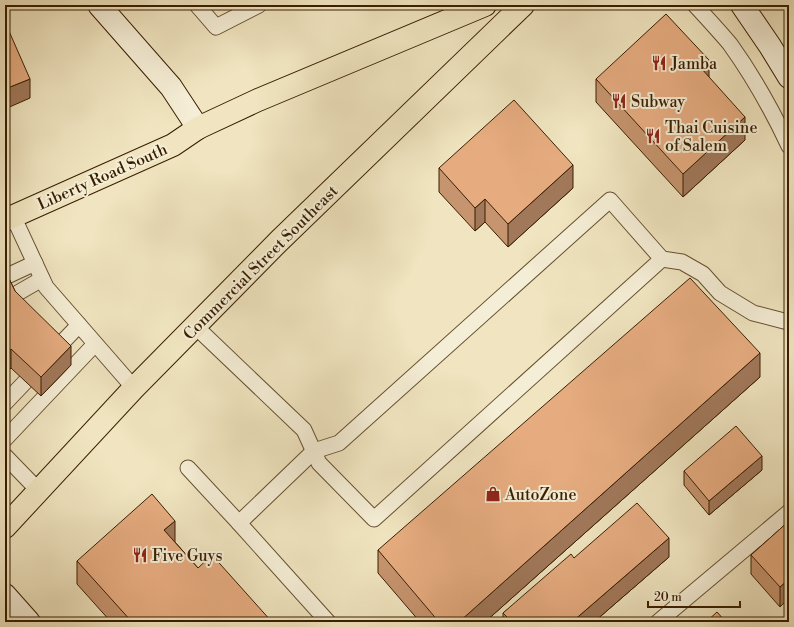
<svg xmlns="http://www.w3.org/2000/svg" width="794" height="627" font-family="'Libre Bodoni',serif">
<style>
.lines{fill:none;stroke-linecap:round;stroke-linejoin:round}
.lane-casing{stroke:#665030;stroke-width:17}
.secondary-casing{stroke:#381e00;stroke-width:24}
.primary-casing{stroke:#381e00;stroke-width:24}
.lane{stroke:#f5eed6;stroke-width:15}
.secondary{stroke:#f5eed6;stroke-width:22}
.primary{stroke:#f0e5c0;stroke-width:22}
.wall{fill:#c6946e;stroke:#381e00}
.shaded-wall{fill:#a1785a;stroke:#381e00}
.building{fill:#e6ac80;stroke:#381e00}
.labels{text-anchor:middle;stroke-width:4;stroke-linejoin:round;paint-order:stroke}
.poi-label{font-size:16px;fill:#381e00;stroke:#f5eed6;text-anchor:start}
.street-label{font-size:16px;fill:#381e00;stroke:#f5eed6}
</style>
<rect width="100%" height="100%" fill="#f0e5c0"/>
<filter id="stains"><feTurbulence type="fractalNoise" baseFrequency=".005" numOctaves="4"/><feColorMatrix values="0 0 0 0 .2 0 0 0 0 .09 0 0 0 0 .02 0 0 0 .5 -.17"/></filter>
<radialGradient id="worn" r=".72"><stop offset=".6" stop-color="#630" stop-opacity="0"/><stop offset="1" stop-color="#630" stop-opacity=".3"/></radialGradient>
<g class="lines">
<!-- lane casing -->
<g class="lane-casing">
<g id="lane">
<path d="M197,5l19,22 43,-22"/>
<path d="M695,5c12,13 24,26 35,39 23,32 42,66 59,102"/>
<path d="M13,216l33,71 88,101"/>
<path d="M5,277l30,-14"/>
<path d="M9,298l33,-19"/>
<path d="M195,326l109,104 15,33 55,56 288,-260"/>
<path d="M55,350l24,-25"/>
<path d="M5,403l20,-21"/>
<path d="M5,439l90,-95"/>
<path d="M5,456l33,34"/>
<path d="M188,468l51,55"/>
<path d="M328,622l-89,-99 75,-72 25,-8 271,-243 52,59 20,3 21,12 17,19 33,20 31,8h5"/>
<path d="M658,622l131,-110"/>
</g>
</g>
<!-- secondary casing -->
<g class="secondary-casing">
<g id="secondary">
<path d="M99,5l72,82 27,41"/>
<path d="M742,5l28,41 19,31"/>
<path d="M5,595l24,27"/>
</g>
</g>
<!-- primary casing -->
<g class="primary-casing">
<g id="primary">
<path d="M5,220l168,-75 25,-17 60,-28 227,-95"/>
<path d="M5,527l129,-139 145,-147 244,-236"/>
</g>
</g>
<!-- lane -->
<use href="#lane" class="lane"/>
<!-- secondary -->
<use href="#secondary" class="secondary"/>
<!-- primary -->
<use href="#primary" class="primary"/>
</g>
<!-- wall -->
<g class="wall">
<path d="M596,79l149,61 -62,57 -87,-95z"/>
<path d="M439,168l134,20 -65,59 -23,-25 -10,9 -36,-39z"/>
<path d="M5,270l10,21 56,74 -30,31 -30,-28 -6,6z"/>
<path d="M760,377l-275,245h-65l-42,-49v-23z"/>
<path d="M762,470l-53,45 -25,-30v-14z"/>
<path d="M789,521l-9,86 -29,-33v-19z"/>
<path d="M175,542l23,26 74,54h-161l-34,-38v-23z"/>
<path d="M669,557l-75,65h-91v-9l71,-55z"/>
</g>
<!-- shaded-wall -->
<g class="shaded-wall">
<path d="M709,60v24l-8,-16z"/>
<path d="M30,79v19l-25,11v-20z"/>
<path d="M745,117v23l-62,57v-23z"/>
<path d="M573,165v23l-65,59v-23z"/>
<path d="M485,199v23l-10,9v-23z"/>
<path d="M71,346v19l-30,31v-19z"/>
<path d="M11,349v19l-6,6v-19z"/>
<path d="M760,353v24l-275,245h-26z"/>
<path d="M762,456v14l-53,45v-14z"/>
<path d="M175,521v23l-11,-14z"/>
<path d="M669,538v19l-75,65h-22z"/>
<path d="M789,579v19l-9,9v-20z"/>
</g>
<!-- building -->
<g class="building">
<path d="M666,14l43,46 -8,8 44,49 -62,57 -87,-95z"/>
<path d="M5,22l25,57 -25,10z"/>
<path d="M514,100l59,65 -65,59 -23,-25 -10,9 -36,-40z"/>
<path d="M5,270l10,21 56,55 -30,31 -30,-28 -6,6z"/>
<path d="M690,278l70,75 -301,269h-20l-61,-72z"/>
<path d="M736,426l26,30 -53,45 -25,-30z"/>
<path d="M152,494l23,27 -11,9 34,38 14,-13 60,67h-140l-55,-61z"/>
<path d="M637,503l32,35 -97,84h-60l-9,-9 68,-59 3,4z"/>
<path d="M789,521v58l-9,8 -29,-32z"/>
<path d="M717,612l9,10h-20z"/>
</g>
<!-- icons -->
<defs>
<g id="restaurant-bare" transform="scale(1.2)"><path d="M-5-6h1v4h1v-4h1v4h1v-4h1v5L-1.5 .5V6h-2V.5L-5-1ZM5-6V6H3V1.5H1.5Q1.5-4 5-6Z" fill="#8f2418" stroke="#f5eed6" stroke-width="2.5" paint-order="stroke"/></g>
<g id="shop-bare" transform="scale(1.2)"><path d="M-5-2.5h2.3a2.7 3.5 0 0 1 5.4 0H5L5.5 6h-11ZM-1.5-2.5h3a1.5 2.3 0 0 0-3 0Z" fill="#8f2418" stroke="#f5eed6" stroke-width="2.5" paint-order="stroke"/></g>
</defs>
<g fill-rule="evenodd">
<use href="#restaurant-bare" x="659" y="63"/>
<use href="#restaurant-bare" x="619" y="101"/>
<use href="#restaurant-bare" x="653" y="136"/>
<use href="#shop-bare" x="493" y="494"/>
<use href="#restaurant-bare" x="140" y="555"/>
</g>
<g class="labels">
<!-- poi labels -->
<g class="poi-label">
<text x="671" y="69">Jamba</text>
<text x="631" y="107">Subway</text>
<text x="665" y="133">Thai Cuisine<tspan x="665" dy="18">of Salem</tspan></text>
<text x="505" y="500">AutoZone</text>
<text x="152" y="561">Five Guys</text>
</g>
<!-- street labels -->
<g class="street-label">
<text transform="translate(102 176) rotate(-24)" y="6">Liberty Road South</text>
<text transform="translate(260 262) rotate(-45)" y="6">Commercial Street Southeast</text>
</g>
</g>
<!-- margin -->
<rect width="794" height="627" fill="none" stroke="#f0e5c0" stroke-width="20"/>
<rect x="6" y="6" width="782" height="615" fill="none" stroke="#381e00" stroke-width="2"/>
<rect x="10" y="10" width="774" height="607" fill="none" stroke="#381e00"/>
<!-- scale -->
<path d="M648 601v6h92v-6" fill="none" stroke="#381e00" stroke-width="2"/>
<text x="654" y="601" font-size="12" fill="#381e00" stroke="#f5eed6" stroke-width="3" paint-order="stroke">20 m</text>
<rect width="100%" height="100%" filter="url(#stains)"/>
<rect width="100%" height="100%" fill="url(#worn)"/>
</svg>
